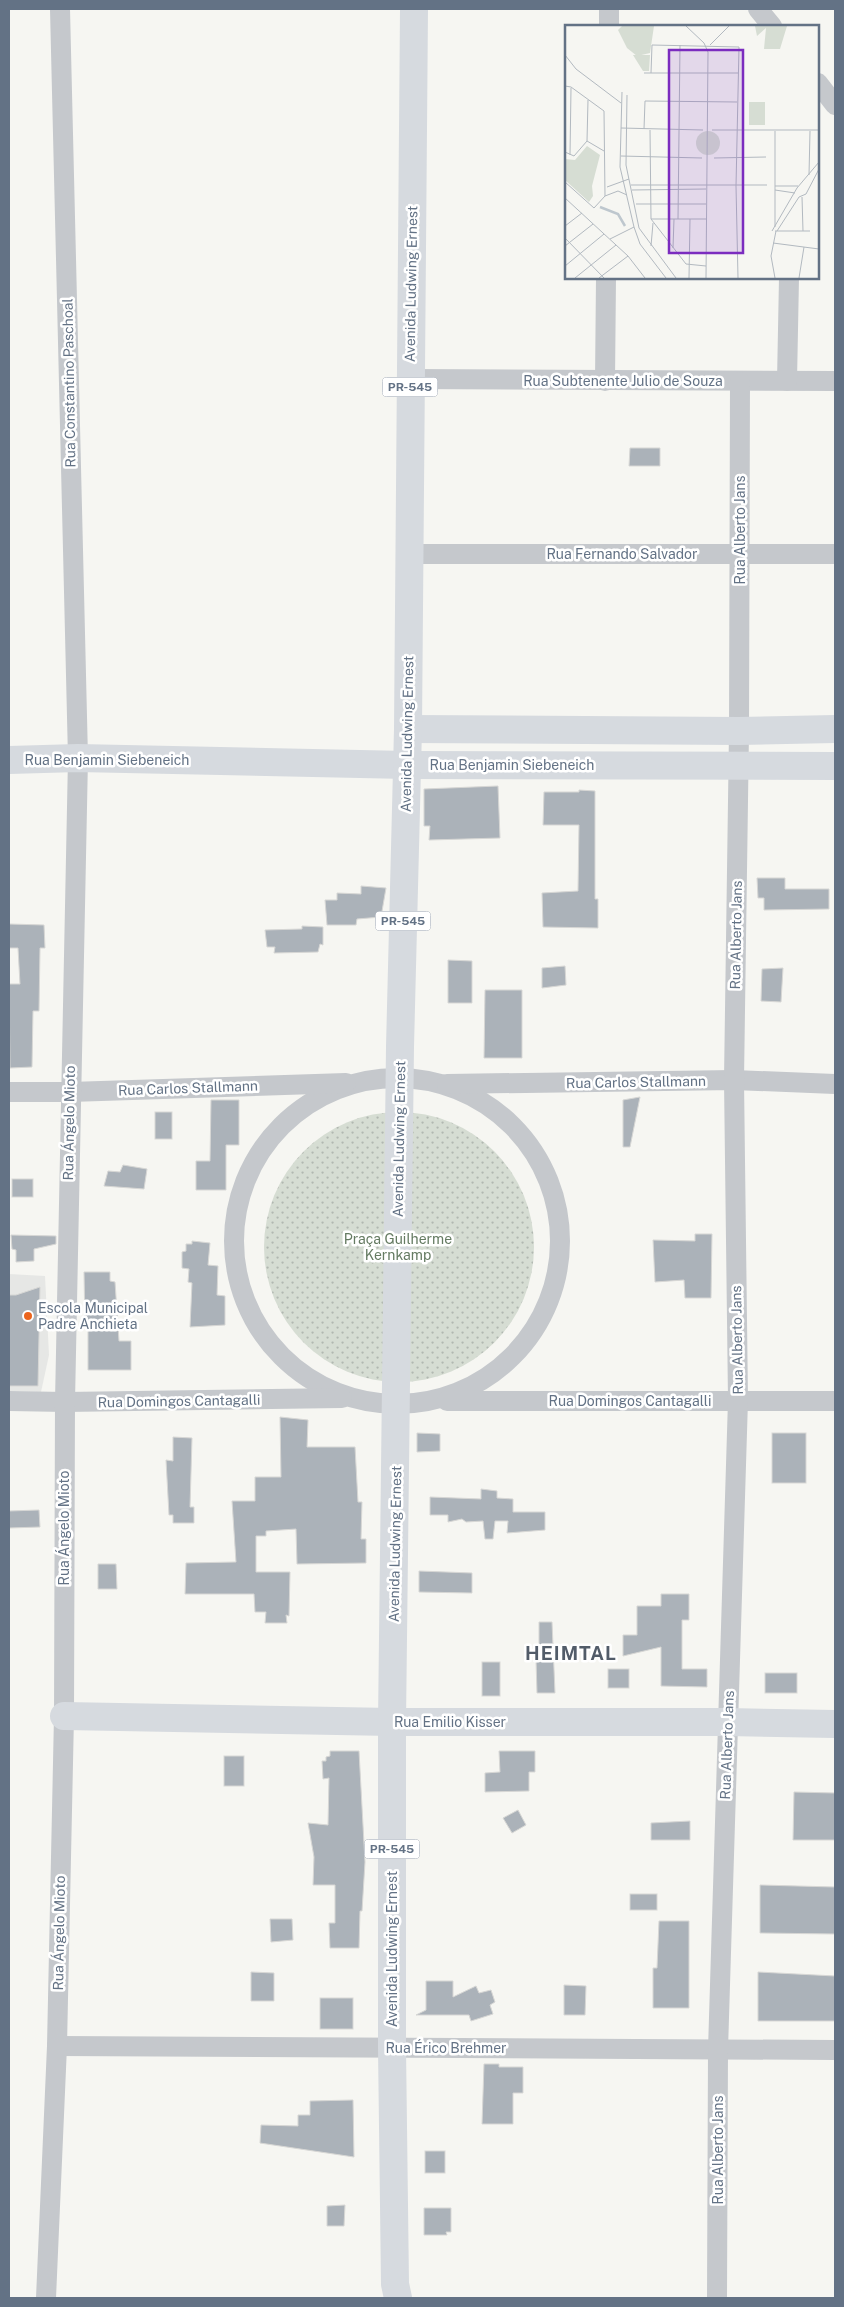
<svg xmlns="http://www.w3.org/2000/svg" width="844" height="2307" font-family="'Public Sans',sans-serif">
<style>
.built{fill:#e6e7e5}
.grass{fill:url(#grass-dots)}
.building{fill:#abb2b9;stroke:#d7d7d5}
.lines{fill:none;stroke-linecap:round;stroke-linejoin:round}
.street{stroke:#c5c8cc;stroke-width:20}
.secondary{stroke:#d6dadf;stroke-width:28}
.highway{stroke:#d6dadf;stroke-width:28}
.poi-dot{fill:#eb641d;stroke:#fff;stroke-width:2}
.labels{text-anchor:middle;stroke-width:5;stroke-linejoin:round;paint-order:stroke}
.shield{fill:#fff;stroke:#929caa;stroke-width:1}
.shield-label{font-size:12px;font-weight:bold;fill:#637285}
.street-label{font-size:14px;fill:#637285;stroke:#fff}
.park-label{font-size:14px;fill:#657b62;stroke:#fff}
.poi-label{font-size:14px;fill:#637285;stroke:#fff;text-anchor:start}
.district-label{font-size:19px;font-weight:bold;letter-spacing:1px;fill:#525c69;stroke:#fff}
.inset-river{fill:none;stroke:#bec7ce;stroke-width:2.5}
.inset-road{fill:none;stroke:#b2b9c0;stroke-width:1}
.view{fill:#7b2cbf;fill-opacity:0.15;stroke:#7b2cbf;stroke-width:2.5}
.inset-edge{fill:none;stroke:#637285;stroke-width:2.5}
</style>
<defs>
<pattern id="grass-dots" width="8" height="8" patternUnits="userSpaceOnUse" patternTransform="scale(1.25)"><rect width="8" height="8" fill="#d6ddd3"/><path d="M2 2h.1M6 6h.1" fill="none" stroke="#b1b8b1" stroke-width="1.8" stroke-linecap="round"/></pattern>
</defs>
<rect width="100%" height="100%" fill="#f6f6f2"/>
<!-- built -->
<path class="built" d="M9,1274l36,2 4,79 -8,37 -32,-1z"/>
<!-- grass -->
<circle class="grass" cx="399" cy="1247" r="135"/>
<!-- building -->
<g class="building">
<path d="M630,448h30v18h-31z"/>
<path d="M498,786l2,52 -71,2 1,-14h-6v-37z"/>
<path d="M579,790l16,1v108h3v29l-55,-1 -1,-34 36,-2 1,-66h-36l1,-33h35z"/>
<path d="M757,878h28v11h44v20l-65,1v-12h-6z"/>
<path d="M361,886l25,2 -5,29 -24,2 -1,6h-29l-2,-25h12v-7l24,1z"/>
<path d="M9,924l35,1 1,23h-5l-1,63h-6l-1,56 -22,1 -1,-84h11l-2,-36h-9z"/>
<path d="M302,926l21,1v18l-3,-1 -2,8 -44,1 1,-6h-8l-2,-17 37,-1z"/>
<path d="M448,960l24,1v42h-24z"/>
<path d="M565,966l1,19 -24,3v-20z"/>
<path d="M783,968l-2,34 -20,-1 1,-32z"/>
<path d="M485,990h37v68h-38z"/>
<path d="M640,1097l-10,50h-7v-47z"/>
<path d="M211,1100h28v45h-13v45h-30v-29h14z"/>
<rect x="155" y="1112" width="17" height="27"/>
<path d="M123,1165l24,4 -3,20 -40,-3 4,-15 12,1z"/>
<rect x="12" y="1179" width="21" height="18"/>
<path d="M695,1234h17l-1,64h-26l-1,-18 -29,2 -2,-42 42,1z"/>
<path d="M11,1235l45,1v8l-22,5v12l-18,1v-12l-4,-1z"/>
<path d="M192,1241l18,2 -2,22 10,1 -1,29 8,1v29l-35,2 2,-44 -4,-1 1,-13 -7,-1v-16l4,-1v-7h6z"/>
<path d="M84,1272h26v9l5,1 4,59h12v29h-43v-42h-3z"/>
<path d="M40,1287l-2,99h-29v-91h7z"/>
<path d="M280,1417l28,3 -1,27h48l3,55h4l-1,37h5v24l-69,1 -1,-35 -30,2v5h-10v36h34l-1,44 -3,-1 1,8h-22l1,-11h-11l-1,-18h-69l1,-31 50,-1 -4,-61h23v-24h26z"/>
<path d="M417,1433l23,1v17l-23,1z"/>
<rect x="772" y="1433" width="34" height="50"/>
<path d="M173,1437l19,1 -2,69h4v16h-21v-8h-4l-3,-55 7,1z"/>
<path d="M481,1489l16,2v7l16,1v13h32v18l-38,3 1,-12h-13l-2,18h-8l-2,-18 -17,1 -4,-3 -14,3v-7h-18v-18l51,2z"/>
<path d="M39,1510l1,17 -31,1v-17z"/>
<path d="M98,1564h18l1,25h-19z"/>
<path d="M419,1571l53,2v20l-53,-1z"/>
<path d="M661,1594h28v26h-7v49h25v18l-46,-1v-39l-38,9v-21h14v-29h24z"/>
<path d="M539,1622h13l3,71h-18l-1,-33 3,-1z"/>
<rect x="482" y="1662" width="18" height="34"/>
<rect x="608" y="1669" width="21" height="19"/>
<rect x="765" y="1673" width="32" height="20"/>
<path d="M330,1751h29l6,111 -3,49h-2l-1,37h-29l-1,-25h6v-38h-22l1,-28 -6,-34 20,2 1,-47 -6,1 -1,-18h4v-4l4,-1z"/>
<path d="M499,1751h36v21h-6v19l-44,1v-19l15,-1z"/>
<rect x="224" y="1756" width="20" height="30"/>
<path d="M794,1792l41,1v47h-42z"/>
<path d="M518,1810l8,15 -14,8 -9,-15z"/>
<path d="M690,1821v19h-39v-17z"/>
<path d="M760,1885l75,2v47l-75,-1z"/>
<rect x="630" y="1894" width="27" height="16"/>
<path d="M270,1919h22l1,21 -22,2z"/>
<path d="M659,1921h30v87h-36v-40h4z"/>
<path d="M251,1972l23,1v28h-23z"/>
<path d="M758,1972l77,4v45h-77z"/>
<path d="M426,1981h27v16l23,-11 3,7 12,-3 4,12 -5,3 3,9 -22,7 -2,-6h-53l10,-5z"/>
<path d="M564,1985l22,1 -1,29h-21z"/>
<rect x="320" y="1998" width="33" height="31"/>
<path d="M484,2064h15v3h24v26h-10v31h-31z"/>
<path d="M353,2100l1,57 -94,-14 1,-18 37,1v-11h12v-14z"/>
<rect x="425" y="2151" width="20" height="22"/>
<path d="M345,2205l-1,21h-17v-20z"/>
<path d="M424,2208h27v24h-5l1,3h-23z"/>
</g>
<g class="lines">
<!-- street -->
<g class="street">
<path d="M758,9l14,17"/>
<path d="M609,26v-17"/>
<path d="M818,83l17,22"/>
<path d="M410,379l425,2"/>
<path d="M605,381l1,-103"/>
<path d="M787,381l2,-103"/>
<path d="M409,554h426"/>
<circle cx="397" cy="1241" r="163"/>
<path d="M447,1084l287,-4 101,4"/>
<path d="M9,1092h61l276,-9"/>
<path d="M9,1401l56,1 277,-4"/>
<path d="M447,1401h388"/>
<path d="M57,2046l778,4"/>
<path d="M46,2298l11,-252 7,-330 1,-314 13,-644 -18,-749"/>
<path d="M717,2298l1,-248 20,-650 -4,-320 5,-349 1,-349"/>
</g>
<!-- secondary -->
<g class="secondary">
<path d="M408,729l331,2 96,-2"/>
<path d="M9,760l69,-2 329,7 428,1"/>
<path d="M64,1716l328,6h335l108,2"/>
</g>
<!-- highway -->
<path class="highway" d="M398,2298l-3,-14 -3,-236v-326l8,-675 8,-318 6,-720"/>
</g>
<!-- markers -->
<circle class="poi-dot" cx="28" cy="1316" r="5"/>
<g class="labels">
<!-- shield labels -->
<g class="shield">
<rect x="382.5" y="377.5" width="55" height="19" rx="4"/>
<rect x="375.5" y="911.5" width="55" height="19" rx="4"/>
<rect x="364.5" y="1839.5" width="55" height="19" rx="4"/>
</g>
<g class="shield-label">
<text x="410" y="391">PR-545</text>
<text x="403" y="925">PR-545</text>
<text x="392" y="1853">PR-545</text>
</g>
<!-- street labels -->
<g class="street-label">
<text transform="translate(411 284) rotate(-89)" y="5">Avenida Ludwing Ernest</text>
<text x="623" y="386">Rua Subtenente Julio de Souza</text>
<text transform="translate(69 383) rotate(-91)" y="5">Rua Constantino Paschoal</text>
<text transform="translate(740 530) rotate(-90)" y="5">Rua Alberto Jans</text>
<text x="622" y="559">Rua Fernando Salvador</text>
<text transform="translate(407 734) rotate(-89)" y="5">Avenida Ludwing Ernest</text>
<text x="107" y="765">Rua Benjamin Siebeneich</text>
<text x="512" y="770">Rua Benjamin Siebeneich</text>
<text transform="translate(736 935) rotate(-89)" y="5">Rua Alberto Jans</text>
<text transform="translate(636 1082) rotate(-1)" y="5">Rua Carlos Stallmann</text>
<text transform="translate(188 1088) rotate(-2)" y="5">Rua Carlos Stallmann</text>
<text transform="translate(69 1123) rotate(-89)" y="5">Rua Ángelo Mioto</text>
<text transform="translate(399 1139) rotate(-89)" y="5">Avenida Ludwing Ernest</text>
<text transform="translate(737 1340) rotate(-91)" y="5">Rua Alberto Jans</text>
<text transform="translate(179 1401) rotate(-1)" y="5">Rua Domingos Cantagalli</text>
<text x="630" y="1406">Rua Domingos Cantagalli</text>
<text transform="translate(64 1528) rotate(-90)" y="5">Rua Ángelo Mioto</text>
<text transform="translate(395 1544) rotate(-89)" y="5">Avenida Ludwing Ernest</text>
<text x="450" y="1727">Rua Emilio Kisser</text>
<text transform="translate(727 1745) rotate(-88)" y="5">Rua Alberto Jans</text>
<text transform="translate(59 1933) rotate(-89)" y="5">Rua Ángelo Mioto</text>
<text transform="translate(392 1949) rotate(-90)" y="5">Avenida Ludwing Ernest</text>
<text x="446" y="2053">Rua Érico Brehmer</text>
<text transform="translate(718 2150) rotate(-90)" y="5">Rua Alberto Jans</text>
</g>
<!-- park labels -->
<g class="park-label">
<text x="398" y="1244">Praça Guilherme<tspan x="398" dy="16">Kernkamp</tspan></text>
</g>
<!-- poi labels -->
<g class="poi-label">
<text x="38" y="1313">Escola Municipal<tspan x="38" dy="16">Padre Anchieta</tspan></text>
</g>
<!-- district labels -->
<g class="district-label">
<text x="571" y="1660">HEIMTAL</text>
</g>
</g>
<!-- overview -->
<g transform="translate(565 25)">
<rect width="254" height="254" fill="#f6f6f2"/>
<path d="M131 118a12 12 0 1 1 24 0a12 12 0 1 1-24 0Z" fill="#d6ddd3"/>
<path d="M57,1h32l-4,27 -13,3 -10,-8 -9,-18zM190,1h32l-7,23h-16l2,-21 -9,8zM22,121l13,9 -8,31 1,10 -4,6 -24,-22v-21l10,1z" fill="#d6ddd3"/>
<path d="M68,30h17l-1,16h-6z" fill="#d6ddd3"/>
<path d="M184,77h16v23h-16z" fill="#d6ddd3"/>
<path class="inset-river" d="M35,182l18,7 7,12"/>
<path class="inset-road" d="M121,1l18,17 4,9 -2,226M145,20l19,-19M0,30l11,14 45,34M79,48h94M86,48l1,-28 87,2 -3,139 2,92M0,61l6,1 33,24 1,85 -11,12 -29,-26M57,67l-2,75 14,60 6,17 26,34M62,70l-1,70 13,63 37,50M56,103l82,2M79,104l1,-28 92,1M85,105l1,89M147,105h107M22,116l1,-41M22,116l17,10M0,127l9,4 13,-15M5,130l1,-67M56,131l81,2M149,133l52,-1M244,150l1,-44M66,160h136M210,161h23M42,162l22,-8M254,162v36M67,165l74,-1M210,165l20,3M40,171l13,-5 9,4M237,172l1,34M0,173l63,58 17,22M71,179h70M86,194l35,45 20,2M86,194h56M113,194l2,-174M0,201l17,-13M210,202v-96M207,206l25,-43 22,-26M210,206h35M212,206l22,-34 7,-3 13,-25M0,213l39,40M45,214l24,-12M208,218l46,6M0,221l28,-22M86,221l2,-23M108,223l1,-29M0,241l39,-32M10,253l41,-33M34,253l29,-22M124,253l1,-59M210,253l-4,-22 5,-25M234,253l5,-31"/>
<path class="view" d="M104,25h74v203h-74z"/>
<rect width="254" height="254" class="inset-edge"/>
</g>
<!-- border -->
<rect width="844" height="2307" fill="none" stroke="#637285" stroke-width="20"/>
</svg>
